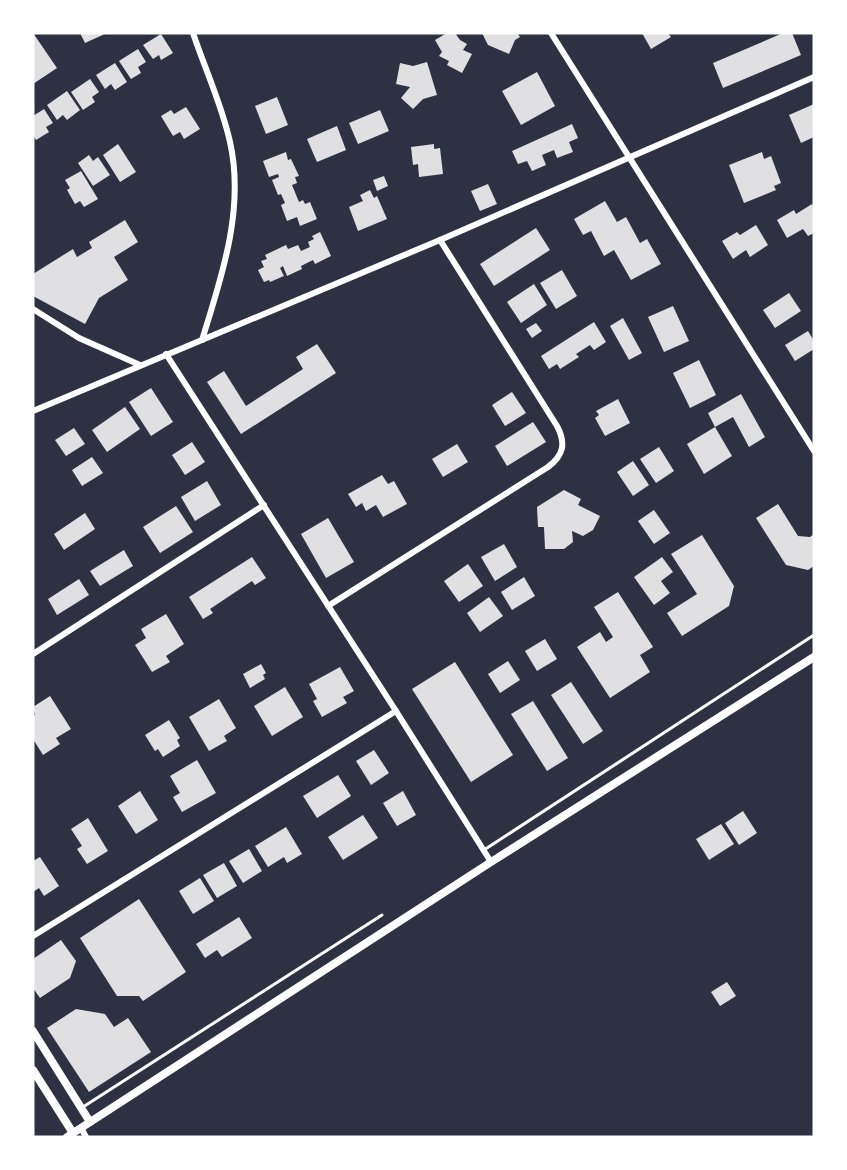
<svg xmlns="http://www.w3.org/2000/svg" width="847" height="1170" font-family="Arial,sans-serif">
<style>
.building{fill:#e0e0e3}
.lines{fill:none;stroke-linecap:round;stroke-linejoin:round}
.service{stroke:#fff;stroke-width:3}
.minor{stroke:#fff;stroke-width:6}
.tertiary{stroke:#fff;stroke-width:8}
</style>
<rect width="100%" height="100%" fill="#2d3142"/>
<!-- building -->
<g class="building">
<path d="M33,33l24,35 -24,16z"/>
<path d="M80,33h27l-22,10z"/>
<path d="M447,33h8l5,7 7,4 -4,6 9,4 -10,19 -15,-8 2,-4 -10,-5 3,-4 -7,-12z"/>
<path d="M482,33h35l3,4 -5,3 -6,14 -21,-9z"/>
<path d="M642,33h26l3,4 -20,12z"/>
<path d="M783,33h9l9,22 -78,33 -10,-25z"/>
<path d="M161,34l12,19 -12,7 -2,-5 -6,4 -10,-14z"/>
<path d="M138,49l8,13 -8,5 3,6 -10,6 -12,-18z"/>
<path d="M427,62l10,33 -14,4 -10,10 -12,-11 9,-11 -14,-3 4,-21 13,3z"/>
<path d="M115,63l12,19 -12,8 -4,-6 -6,5 -9,-14z"/>
<path d="M537,72l18,34 -34,19 -19,-34z"/>
<path d="M90,79l9,13 -7,5 3,5 -12,8 -12,-18z"/>
<path d="M67,91l13,19 -13,10 -4,-5 -6,5 -10,-15z"/>
<path d="M277,97l11,28 -22,9 -11,-28z"/>
<path d="M814,104v33l-13,6 -12,-28z"/>
<path d="M186,107l14,22 -16,10 -4,-7 -7,4 -12,-20 10,-6 3,4z"/>
<path d="M44,109l9,14 -7,4 3,5 -13,8 -3,-5v-19z"/>
<path d="M380,110l9,21 -31,13 -9,-21z"/>
<path d="M572,124l6,14 -9,4 4,10 -16,6 -3,-8 -12,5 4,10 -14,6 -5,-10 -9,3 -6,-13z"/>
<path d="M337,126l9,24 -29,12 -10,-23z"/>
<path d="M118,144l18,28 -16,10 -17,-27z"/>
<path d="M434,144v5l6,-1 3,26 -24,3 -1,-13 -5,1 -2,-18z"/>
<path d="M286,152l2,8 3,-1 8,17 -4,1 2,6 -5,2 7,17 4,-2 2,4 5,-2 7,17 -17,7 -3,-9 -10,4 -6,-16 4,-2 -4,-9 -3,1 -6,-15 7,-3 -1,-3 -9,3 -6,-16z"/>
<path d="M762,152l2,7 7,-3 10,27 -7,3 2,4 -32,13 -15,-38z"/>
<path d="M89,155l4,6 5,-4 12,18 -17,11 -15,-23z"/>
<path d="M81,171l17,28 -14,8 -4,-6 -5,3 -8,-14 3,-2 -5,-8z"/>
<path d="M384,176l4,10 -11,5 -4,-11z"/>
<path d="M488,184l9,20 -17,7 -9,-20z"/>
<path d="M370,190l4,8 3,-2 10,23 -29,12 -9,-24 14,-6 -3,-6z"/>
<path d="M605,201l12,21 9,-5 14,26 7,-4 14,25 -30,16 -17,-30 -10,6 -13,-25 -8,4 -9,-16z"/>
<path d="M812,204l2,5v24l-6,3 -5,-7 -16,9 -10,-18 17,-10 2,4z"/>
<path d="M125,220l13,22 -24,15 14,23 -29,18 -14,26 -52,-28v-22l40,-25 4,8 15,-9 -3,-6z"/>
<path d="M756,225l12,20 -18,12 -4,-7 -13,9 -11,-18 15,-9 3,3z"/>
<path d="M536,228l14,22 -56,36 -14,-22z"/>
<path d="M320,232l11,24 -16,8 -2,-4 -12,6 1,3 -15,7 -4,-10 -3,2 4,8 -14,6 -1,-2 -5,2 -6,-12 6,-3 -3,-6 6,-2 -2,-4 21,-10 2,4 10,-4 3,6 9,-4 -2,-5 6,-3 -2,-3z"/>
<path d="M562,270l15,26 -21,13 -16,-26z"/>
<path d="M534,284l13,21 -26,18 -14,-21z"/>
<path d="M789,293l12,18 -26,17 -12,-18z"/>
<path d="M673,306l16,35 -25,11 -16,-35z"/>
<path d="M623,318l19,35 -13,7 -19,-34z"/>
<path d="M594,322l12,20 -12,8 -4,-5 -14,9 3,3 -19,12 -3,-5 -8,5 -8,-13z"/>
<path d="M536,323l6,8 -10,7 -6,-9z"/>
<path d="M808,331l6,10v8l-19,12 -10,-16z"/>
<path d="M317,344l19,29 -95,61 -34,-52 17,-11 22,35 57,-37 -7,-12z"/>
<path d="M699,360l17,35 -26,13 -17,-35z"/>
<path d="M151,388l22,34 -22,14 -22,-34z"/>
<path d="M512,392l14,21 -21,13 -13,-21z"/>
<path d="M741,394l24,43 -16,10 -16,-30 -18,10 -7,-14z"/>
<path d="M618,399l12,24 -25,13 -10,-18 4,-3 -3,-4z"/>
<path d="M125,407l15,22 -33,23 -15,-22z"/>
<path d="M533,422l13,20 -39,24 -12,-20z"/>
<path d="M715,427l17,29 -28,18 -17,-30z"/>
<path d="M74,428l11,16 -19,12 -11,-16z"/>
<path d="M192,442l13,20 -20,13 -13,-20z"/>
<path d="M457,444l11,18 -25,15 -11,-18z"/>
<path d="M659,447l15,24 -18,12 -16,-24z"/>
<path d="M92,457l11,16 -21,13 -10,-16z"/>
<path d="M633,461l16,24 -16,11 -16,-24z"/>
<path d="M382,475l6,9 6,-3 13,23 -24,13 -7,-12 -10,6 -4,-8 -6,4 -8,-13z"/>
<path d="M207,481l14,24 -26,16 -14,-24z"/>
<path d="M564,490l17,9 -3,6 22,11 -7,14 -10,6 -11,-5 1,11 -9,7h-19l-1,-22h-6l-1,-20z"/>
<path d="M778,504l20,32 12,1 4,-3v32l-6,4 -22,-5 -30,-47z"/>
<path d="M176,506l17,26 -33,21 -17,-26z"/>
<path d="M654,510l16,23 -16,11 -16,-23z"/>
<path d="M85,513l10,16 -31,21 -10,-16z"/>
<path d="M328,518l26,44 -28,16 -25,-44z"/>
<path d="M702,535l32,51 -5,20 -47,30 -15,-23 30,-19 -26,-40z"/>
<path d="M504,544l13,23 -22,14 -14,-24z"/>
<path d="M124,550l9,16 -33,20 -10,-15z"/>
<path d="M252,557l14,21 -11,7 -3,-4 -42,28 3,4 -10,6 -14,-22z"/>
<path d="M662,557l11,15 -12,9 9,12 -16,12 -20,-28z"/>
<path d="M468,564l15,22 -24,16 -15,-21z"/>
<path d="M524,577l11,19 -23,14 -11,-18z"/>
<path d="M79,579l10,16 -32,20 -9,-16z"/>
<path d="M618,592l35,55 -13,8 10,17 -40,26 -33,-51 23,-15 6,10 7,-5 -19,-30z"/>
<path d="M489,597l14,19 -23,16 -13,-19z"/>
<path d="M166,614l18,30 -18,12 4,6 -18,10 -17,-27 11,-7 -5,-9z"/>
<path d="M545,639l12,20 -20,12 -12,-20z"/>
<path d="M508,661l12,19 -20,13 -12,-19z"/>
<path d="M455,662l58,93 -42,27 -59,-93z"/>
<path d="M261,664l5,9 -3,2 2,4 -15,9 -7,-14z"/>
<path d="M340,667l14,24 -11,6 4,6 -25,14 -9,-16 4,-2 -8,-15z"/>
<path d="M571,682l32,49 -20,13 -32,-49z"/>
<path d="M285,687l18,30 -31,19 -18,-30z"/>
<path d="M50,696l21,33 -15,9 4,6 -17,11 -10,-16v-23l2,-1 -2,-8z"/>
<path d="M219,699l17,29 -12,8 3,5 -18,10 -20,-34z"/>
<path d="M533,701l35,57 -21,13 -36,-57z"/>
<path d="M169,720l11,18 -3,2 3,6 -17,11 -5,-8 -3,2 -10,-16z"/>
<path d="M374,750l15,23 -18,12 -15,-24z"/>
<path d="M197,760l19,33 -34,19 -9,-15 7,-4 -10,-17z"/>
<path d="M338,775l13,21 -34,22 -14,-22z"/>
<path d="M140,791l18,29 -22,14 -18,-28z"/>
<path d="M403,791l13,24 -19,11 -14,-23z"/>
<path d="M743,811l14,22 -18,12 -14,-22z"/>
<path d="M363,815l15,23 -35,22 -15,-23z"/>
<path d="M88,818l20,33 -21,13 -10,-15 5,-3 -11,-17z"/>
<path d="M721,824l13,20 -25,16 -13,-21z"/>
<path d="M286,827l16,27 -15,9 -3,-6 -16,10 -13,-21z"/>
<path d="M249,849l13,22 -19,12 -14,-22z"/>
<path d="M40,857l19,29 -15,10 -5,-8 -6,4v-31z"/>
<path d="M224,863l13,23 -20,12 -14,-23z"/>
<path d="M200,878l14,23 -21,13 -14,-23z"/>
<path d="M139,899l47,73 -43,29 -4,-5h-22l-37,-58z"/>
<path d="M239,917l13,21 -30,19 -5,-7 -12,8 -9,-14z"/>
<path d="M61,940l15,21 -6,17 -30,20 -7,-10v-29z"/>
<path d="M727,982l9,14 -16,10 -9,-14z"/>
<path d="M76,1009l29,5 9,13 14,-9 23,34 -62,40 -42,-64z"/>
</g>
<g class="lines">
<!-- service -->
<g class="service">
<path d="M484,850l330,-215"/>
<path d="M83,1107l299,-192"/>
</g>
<!-- minor -->
<g class="minor">
<path d="M193,33c12,36 29,72 37,109 15,66 -8,134 -28,198"/>
<path d="M551,33l263,418"/>
<path d="M33,309l46,29 61,27"/>
<path d="M166,354l230,357 95,151"/>
<path d="M33,411l407,-171 374,-163"/>
<path d="M328,606l220,-139c16,-12 18,-24 9,-41l-117,-186"/>
<path d="M33,654l231,-149"/>
<path d="M33,936l363,-225"/>
<path d="M81,1128l5,9"/>
</g>
<!-- tertiary -->
<g class="tertiary">
<path d="M33,1031l57,91"/>
<path d="M33,1070l40,63"/>
<path d="M67,1137l424,-275 323,-205"/>
</g>
</g>
<!-- border -->
<rect width="847" height="1170" fill="none" stroke="#ffffff" stroke-width="69"/>
</svg>
